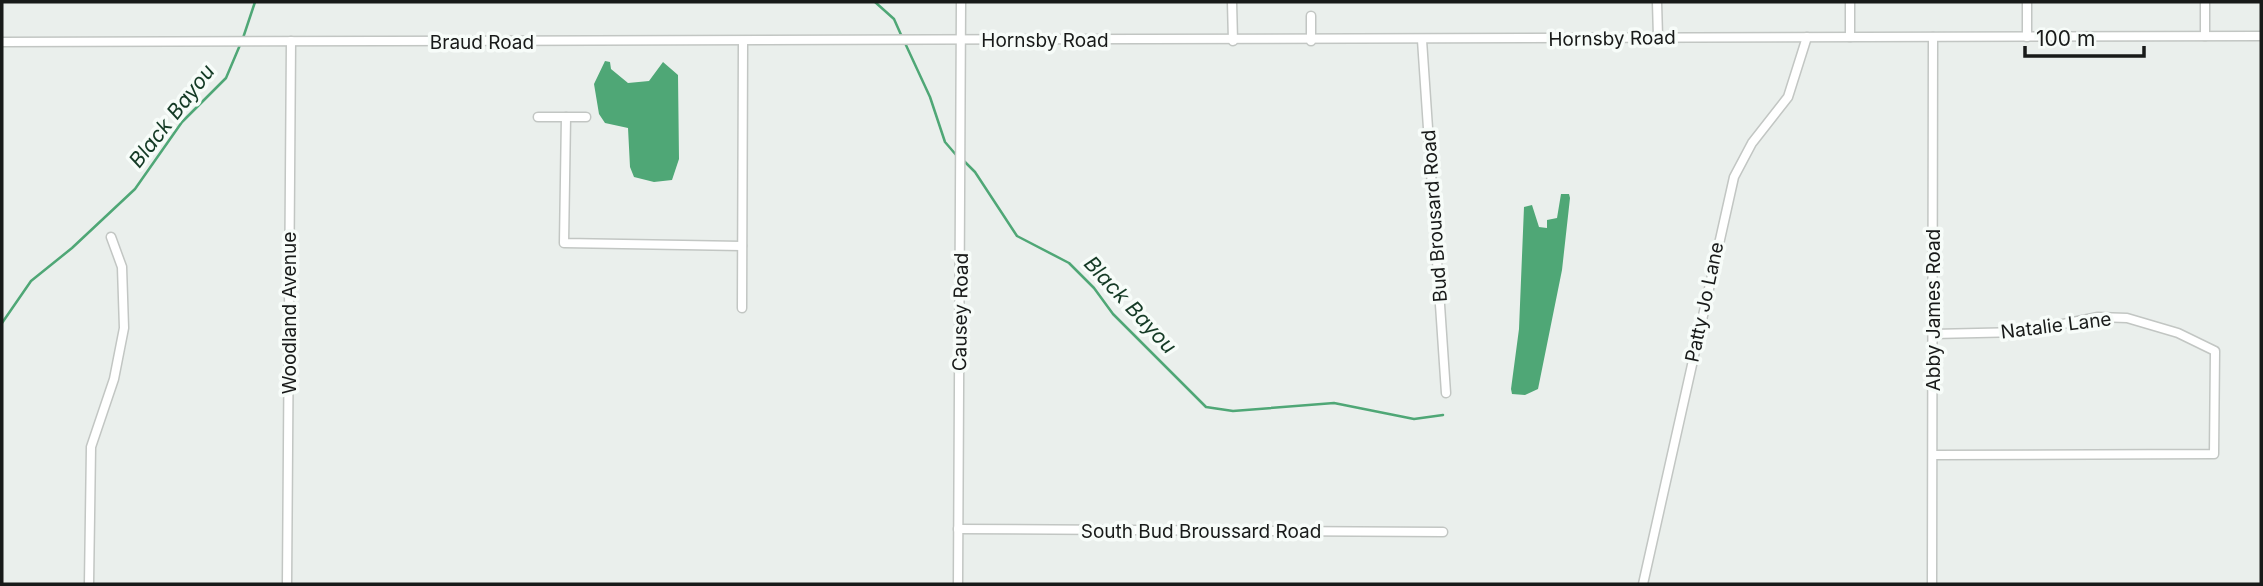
<svg xmlns="http://www.w3.org/2000/svg" width="2263" height="586" font-family="Inter,sans-serif">
<style>
.water{fill:#4fa776}
.lines{fill:none;stroke-linecap:round;stroke-linejoin:round}
.stream{stroke:#4fa776;stroke-width:2.5}
.minor-casing{stroke:#c2c6c3;stroke-width:11}
.minor{stroke:#fff;stroke-width:8}
.labels{text-anchor:middle;stroke-width:7;stroke-linejoin:round;paint-order:stroke}
.street-label{font-size:19px;fill:#181a19;stroke:#f7fcf9}
.water-label{font-size:21px;font-style:italic;fill:#143a25;stroke:#f7fcf9}
</style>
<rect width="100%" height="100%" fill="#eaefec"/>
<!-- water -->
<g class="water">
<path d="M605,61l5,1 1,7 17,14 21,-2 14,-19 15,13 1,84 -7,21 -18,2 -20,-5 -4,-10 -2,-39 -23,-5 -6,-9 -5,-30z"/>
<path d="M1561,194h8l1,4 -8,72 -24,119 -13,6 -13,-1 -1,-5 8,-60 5,-122 8,-2 7,22 8,1v-8l10,-2z"/>
</g>
<g class="lines">
<!-- stream -->
<g class="stream">
<path d="M875,2l19,17 8,18"/>
<path d="M243,38l12,-36"/>
<path d="M905,43l25,54 15,45 12,14"/>
<path d="M963,160l12,12 42,64 52,27 25,25 19,26 93,93 27,4 101,-8 80,16 29,-4"/>
<path d="M2,323l29,-42 41,-33 63,-59 47,-67 44,-44 14,-33"/>
</g>
<!-- minor casing -->
<g class="minor-casing">
<g id="minor">
<path d="M1232,2l1,39"/>
<path d="M1657,2l1,35"/>
<path d="M1850,2v35"/>
<path d="M1311,16v25"/>
<path d="M2205,36v-34"/>
<path d="M2027,37v-35"/>
<path d="M1422,40l24,353"/>
<path d="M2,42l2259,-6"/>
<path d="M538,117h48"/>
<path d="M566,117l-2,126 178,3"/>
<path d="M742,308l1,-266"/>
<path d="M1933,334l89,-2 76,-15 29,1 51,15 37,18 -1,103 -279,1"/>
<path d="M958,529l485,3"/>
<path d="M89,584l2,-137 23,-68 10,-51 -2,-61 -11,-30"/>
<path d="M287,584l4,-543"/>
<path d="M958,584l3,-582"/>
<path d="M1643,584l91,-407 18,-34 36,-46 19,-60"/>
<path d="M1932,584l1,-547"/>
</g>
</g>
<!-- minor -->
<use href="#minor" class="minor"/>
</g>
<g class="labels">
<!-- street labels -->
<g class="street-label">
<text transform="translate(1612 38) rotate(-1)" y="7">Hornsby Road</text>
<text x="1045" y="47">Hornsby Road</text>
<text x="482" y="49">Braud Road</text>
<text transform="translate(1434 216) rotate(-94)" y="7">Bud Brousard Road</text>
<text transform="translate(1704 302) rotate(-78)" y="7">Patty Jo Lane</text>
<text transform="translate(1933 310) rotate(-90)" y="7">Abby James Road</text>
<text transform="translate(960 312) rotate(-89)" y="7">Causey Road</text>
<text transform="translate(289 313) rotate(-90)" y="7">Woodland Avenue</text>
<text transform="translate(2056 325) rotate(-7)" y="7">Natalie Lane</text>
<text x="1201" y="538">South Bud Broussard Road</text>
</g>
<!-- water labels -->
<g class="water-label">
<text transform="translate(172 116) rotate(-52)" y="7">Black Bayou</text>
<text transform="translate(1130 305) rotate(47)" y="7">Black Bayou</text>
</g>
</g>
<!-- border -->
<rect width="2263" height="586" fill="none" stroke="#181a19" stroke-width="7"/>
<!-- scale -->
<path d="M2025 46v10h119v-10" fill="none" stroke="#181a19" stroke-width="3.5"/>
<text x="2036" y="46" font-size="21" fill="#181a19" stroke="#f7fcf9" stroke-width="5" paint-order="stroke">100 m</text>
</svg>
